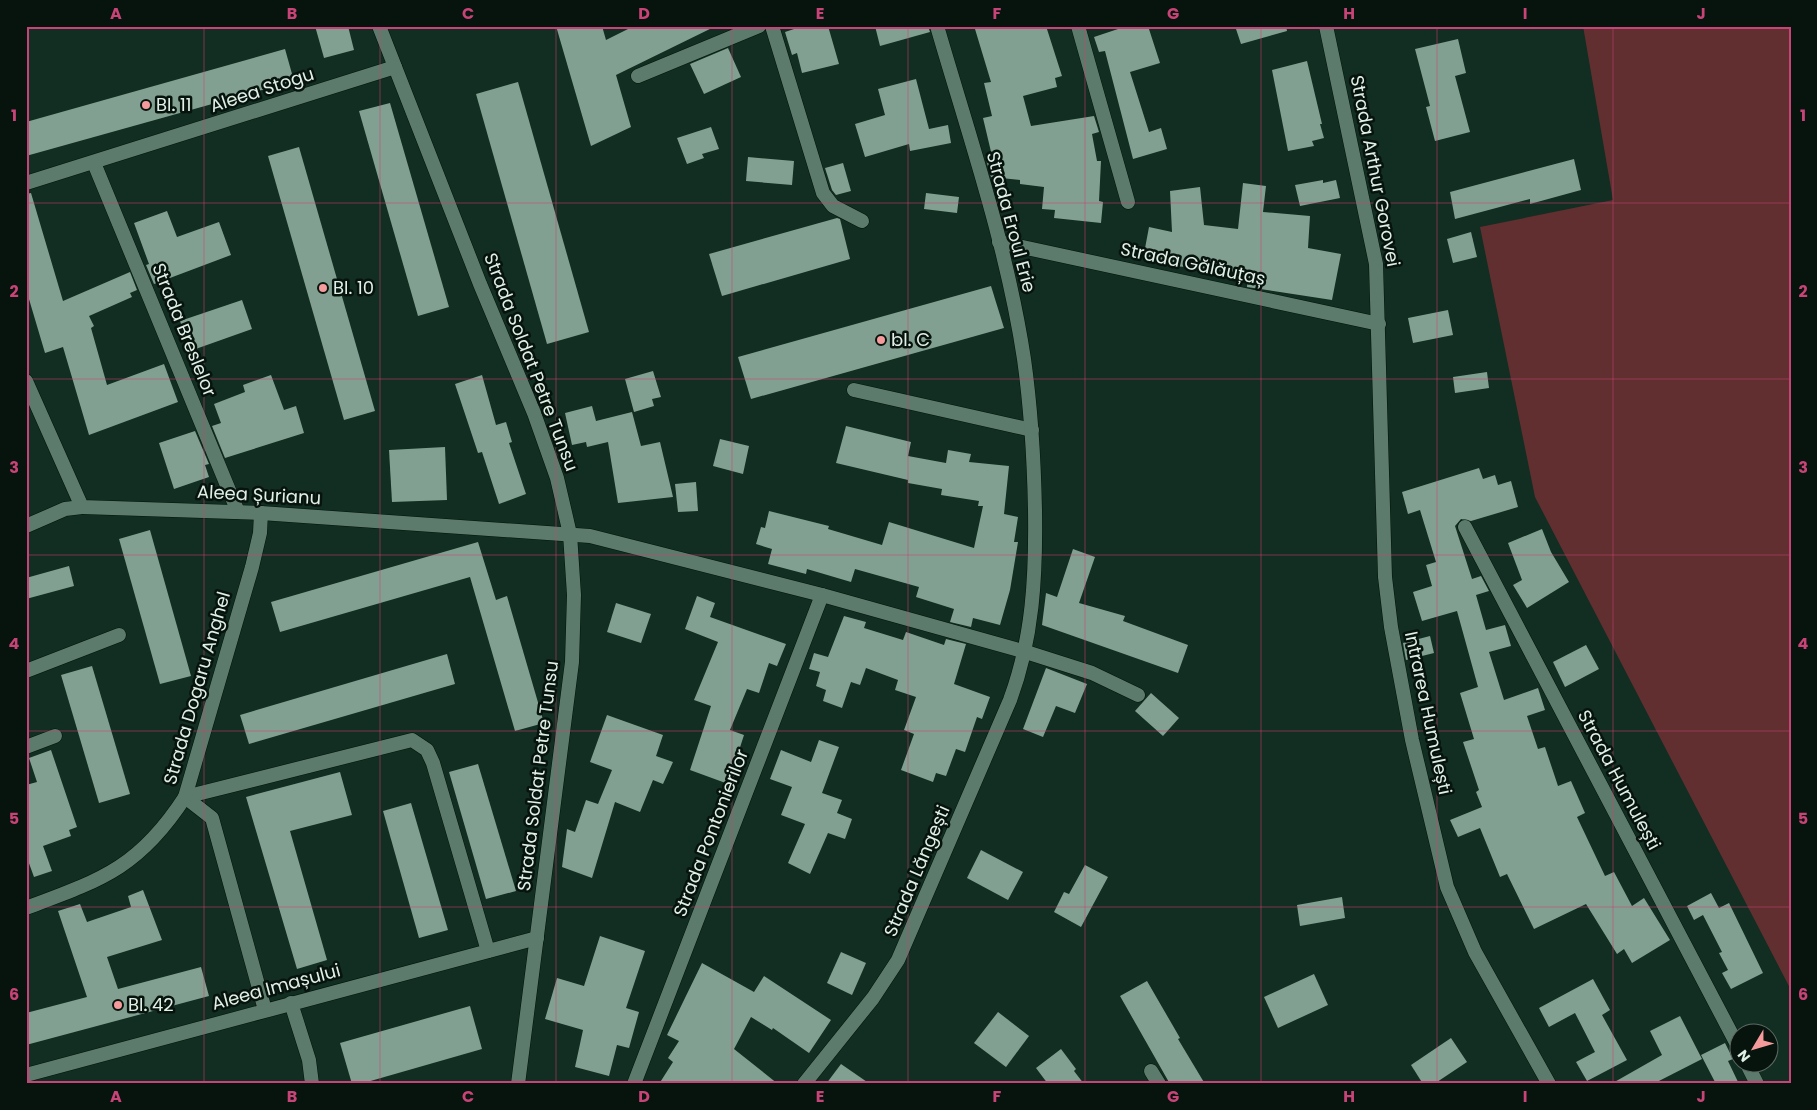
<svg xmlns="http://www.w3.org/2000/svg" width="1817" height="1110" font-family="Poppins,sans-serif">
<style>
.green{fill:#612f30}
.building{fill:#82a091}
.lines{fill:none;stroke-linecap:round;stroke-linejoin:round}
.minor-casing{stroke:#00150b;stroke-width:15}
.tertiary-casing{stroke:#00150b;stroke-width:15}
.minor{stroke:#5d7b6c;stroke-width:14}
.tertiary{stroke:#5d7b6c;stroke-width:14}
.grid{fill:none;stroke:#c84377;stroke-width:1;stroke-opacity:0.55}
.poi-dot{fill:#f59b9c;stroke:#07130d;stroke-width:2}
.labels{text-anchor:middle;stroke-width:5;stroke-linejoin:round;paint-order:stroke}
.street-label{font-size:18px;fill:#e0f0e7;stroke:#07130d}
.poi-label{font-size:18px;fill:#e0f0e7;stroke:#07130d;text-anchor:start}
.neatline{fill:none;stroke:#c84377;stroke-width:2}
.grid-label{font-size:16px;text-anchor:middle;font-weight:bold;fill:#c84377}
</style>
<rect width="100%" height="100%" fill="#122d21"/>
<!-- green -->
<path class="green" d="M1583,26h208v964l-256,-493 -55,-270 133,-27z"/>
<!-- building -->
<g class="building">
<path d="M315,26h33l6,24 -30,8z"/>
<path d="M556,26h46l4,14 28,-14h82l-100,49 15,52 -40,19z"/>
<path d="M803,26h25l11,38 -37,9 -5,-20 -5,2 -7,-23z"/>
<path d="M875,26h53l2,6 -50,14z"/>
<path d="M987,26h59l16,50 -7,2 2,9 -34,9 8,30 63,-10 5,16 -7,2 5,27h4l-2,40 4,1 -2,21 -47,-5 1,-8 -13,-1 2,-22 -24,-3v-4l-29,-3 -6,-21h7l-9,-38 9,-2 -8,-33 7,-1 -16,-53z"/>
<path d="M1127,26h21l12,37 -30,9 19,60 12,-4 6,21 -34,10 -28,-108 -6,1 -5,-15z"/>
<path d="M1235,26h51l1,5 -46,13z"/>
<path d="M1458,39l8,34 -11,3 15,56 -35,9 -9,-34 4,-1 -15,-57z"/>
<path d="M728,48l13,29 -37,17 -14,-30z"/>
<path d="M285,49l9,32 -268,75v-34z"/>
<path d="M1307,61l15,63h-2l4,14 -12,3 2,5 -26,5 -16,-81z"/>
<path d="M916,79l13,50 19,-4 3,18 -41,8 -1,-7 -44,13 -10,-33 30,-9 -7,-26z"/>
<path d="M518,82l71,250 -42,12 -71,-250z"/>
<path d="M390,103l59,204 -31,9 -59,-205z"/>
<path d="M711,127l8,22 -17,5 2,4 -17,6 -10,-26z"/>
<path d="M299,147l76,264 -31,9 -76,-264z"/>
<path d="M748,157l46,4 -2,24 -46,-4z"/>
<path d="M1574,159l7,31 -51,14v-5l-75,20 -5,-27z"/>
<path d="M843,163l8,28 -15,4 -4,-5 -7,-22z"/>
<path d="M1323,180v3l13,-3 4,18 -40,8 -5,-21z"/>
<path d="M1243,183l23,3 -3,26 47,4 -2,32 33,6 -9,46 -85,-13 1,-14 -73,-7 -32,-7 6,-32 23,5 -2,-41 30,-4 4,38 34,4z"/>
<path d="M31,193l32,108 67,-29 7,18 -7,3 2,4 -43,19 5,10 -3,2 16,57 57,-21 14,38 -89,33 -26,-88 -18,6 -19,-64v-95z"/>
<path d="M926,193l33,4 -2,16 -33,-4z"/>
<path d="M167,211l10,26 42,-15 12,33 -77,29 -8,-19 3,-1 -15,-41z"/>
<path d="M837,218l3,1 10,40 -128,37 -13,-42z"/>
<path d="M1471,232l6,25 -24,6 -6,-24z"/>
<path d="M991,286l13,42 -253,71 -13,-42z"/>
<path d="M242,300l10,29 -62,22 -10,-30z"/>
<path d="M1448,310l5,25 -40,8 -5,-25z"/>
<path d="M653,371l8,26 -9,2 2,7 -20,6 -9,-33z"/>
<path d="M1487,372l2,16 -34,5 -2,-16z"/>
<path d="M271,375l13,35 12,-4 8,27 -79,25 -13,-32 9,-3 -7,-19 31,-12 -2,-7z"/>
<path d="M482,375l14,50 10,-3 6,20 -3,1 17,51 -27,10 -17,-52 -4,1 -23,-69z"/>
<path d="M592,406l4,15 36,-9 9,34 19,-4 13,55 -55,6 -10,-61 -21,5 -1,-5 -14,3 -7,-32z"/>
<path d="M846,426l65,16 -3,14 38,7 2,-13 23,4 -2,8 40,4 -5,48 14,3 -4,25h4l-8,48 -10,35 -27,-7 -2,9 -21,-5 4,-13 -38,-12 3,-10 -64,-18 -4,13 -44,-13 -1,5 -38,-10 4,-15 -16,-5 5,-17 4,1 4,-17 60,15 -1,3 54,16 7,-23 85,26 9,-42h-5l1,-5 -38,-6 1,-6 -34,-6v-3l-72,-17z"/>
<path d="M195,431l14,33 -4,1 4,12 -35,12 -15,-46z"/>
<path d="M720,439l29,7 -6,28 -30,-8z"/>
<path d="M445,447l2,53 -55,2 -3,-52z"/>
<path d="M1479,468l4,11 12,-4 3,10 13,-4 7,26 -47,14 -10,-2 -6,7 17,53 9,-3 8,15 -13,4 10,35 19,-5 6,21 -22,6 15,48 34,-12 7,22 -18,6 11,33 7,-2 13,39 13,-5 14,32 -8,4 28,59 9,-4 18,34 12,-8 26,42 -38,23 -8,-14 -7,5 -31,-50 -52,25 -27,-55 -7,3 -20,-49 -22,9 -8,-17 32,-13 -6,-15 3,-2 -16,-48 11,-3 -14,-46 18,-6 -21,-76 -35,10 -9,-29 19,-6 -6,-21 10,-3 -16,-52 -12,4 -6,-22z"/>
<path d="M696,482l2,29 -20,1 -3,-28z"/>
<path d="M1542,529l9,23 18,30 -42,26 -14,-23 9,-5 -14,-37z"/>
<path d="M150,530l41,146 -31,8 -41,-145z"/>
<path d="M478,542l18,58 11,-4 37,127 -29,8 -45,-154 -190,55 -9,-30z"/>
<path d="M1073,549l22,8 -16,46 46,13 -2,5 65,24 -10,28 -136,-48 4,-32 11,4z"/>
<path d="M69,566l5,20 -48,13v-21z"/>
<path d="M697,596l18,7 -5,14 76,27 -9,22 -8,-3 -10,30 -12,-4 -17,41 14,5 -10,31 3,1 -6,18 -41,-15 21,-64 -17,-6 24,-58 -33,-13z"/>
<path d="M616,603l35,11 -10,29 -34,-11z"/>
<path d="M844,616l22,6 -2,6 39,12 3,-8 38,13 2,-6 20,5 -12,40 36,13 -8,22 -5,-2 -12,35 -9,-3 -10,27 -10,-3 -3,9 -32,-12 13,-36 -10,-4 12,-33 -21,-7 3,-10 -32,-12 -6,17 -9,-3 -9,26 -19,-7 3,-11 -10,-4 4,-14 -11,-3 5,-16 14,4z"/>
<path d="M1430,636l4,17 -28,7 -3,-17z"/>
<path d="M1586,645l13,24 -34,18 -12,-25z"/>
<path d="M447,654l8,30 -206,60 -9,-29z"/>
<path d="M92,666l38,128 -31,9 -38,-128z"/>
<path d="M1046,668l41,16 -12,29 -19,-7 -13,31 -20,-8z"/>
<path d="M1151,693l28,25 -16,18 -28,-25z"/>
<path d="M607,715l56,20 -7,21 17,6 -10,22 -10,-4 -13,32 -25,-10 -23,76 -30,-11 5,-38 8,3 11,-32 12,4 14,-34 -22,-8z"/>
<path d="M819,740l20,7 -17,46 20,7 -5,13 15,6 -7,20 -17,-6 -18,41 -22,-11 17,-39 -24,-9 11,-28 -22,-8 11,-29 30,12z"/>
<path d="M51,750l26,77 -8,3 2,6 -28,10 9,25 -18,6 -8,-22v-70l11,-3 -8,-24z"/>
<path d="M478,764l38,127 -30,8 -37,-127z"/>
<path d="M340,772l12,43 -62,16 37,129 -30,9 -51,-172z"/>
<path d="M411,803l37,127 -29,8 -36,-127z"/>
<path d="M981,850l42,22 -15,28 -41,-22z"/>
<path d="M1085,865l23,12 -27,50 -27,-15 10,-20 5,2z"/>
<path d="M143,890l19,50 -55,17 11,32 83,-22 8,29 -183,49v-32l61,-16 -29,-86 22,-7 7,18 44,-15 -3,-11z"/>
<path d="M1711,893l8,15 10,-5 34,70 -32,16 -9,-16 6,-3 -9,-17 3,-1 -19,-37 -9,5 -7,-14z"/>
<path d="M1342,897l3,21 -45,8 -3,-21z"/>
<path d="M600,936l45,15 -19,57 13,4 -10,36 -12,-3 -8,31 -34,-9 8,-37 -38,-11 12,-41 27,8z"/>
<path d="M841,952l25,11 -14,32 -25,-12z"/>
<path d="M702,963l52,29 10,-16 67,44 -22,33 -36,-25 -1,2 -21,-13 -17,32 44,35h-119l14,-22 -5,-4 11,-17 -12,-6z"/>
<path d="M1314,974l14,31 -50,23 -14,-31z"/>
<path d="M1593,979l17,31 -8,5 25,45 -40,21 -11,-19 19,-10 -20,-39 -26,14 -10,-19z"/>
<path d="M1147,981l33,57 -2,1 27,45h-35l-50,-88z"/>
<path d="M470,1006l12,43 -122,35h-8l-12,-41z"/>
<path d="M998,1012l31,24 -23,31 -32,-24z"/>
<path d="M1680,1016l22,43 -49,25h-42l51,-29 -12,-24z"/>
<path d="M1451,1038l16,24 -33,22h-11l-12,-19z"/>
<path d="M1725,1043l8,16 -5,2 11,23h-23l-15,-29z"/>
<path d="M1061,1049l15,20 -2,2 10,13h-36l-12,-16z"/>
<path d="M841,1064l29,20h-44z"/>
</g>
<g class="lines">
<!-- minor casing -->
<g class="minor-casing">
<g id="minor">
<path d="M379,26l101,258 54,129 23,65 13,56 4,61 -2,67 -54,422"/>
<path d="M772,26l51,167 10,13 29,15"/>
<path d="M1078,26l50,176"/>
<path d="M638,76l121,-50"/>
<path d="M94,163l144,349"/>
<path d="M26,183l369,-116"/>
<path d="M999,242l380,82"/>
<path d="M26,381l56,126 179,6 329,23 232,59 204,57 66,21 46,22"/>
<path d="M854,390l178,40"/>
<path d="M26,526l39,-17 17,-2"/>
<path d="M1465,527l275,523"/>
<path d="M26,671l93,-36"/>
<path d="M26,747l29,-11"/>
<path d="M185,797l227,-57 15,10 6,13 55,188"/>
<path d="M185,797l27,21 53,192"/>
<path d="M26,908c75,-28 113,-40 159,-111l67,-230 8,-34 1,-20"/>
<path d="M291,1003l18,57 3,24"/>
<path d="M1746,1062l11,22"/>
<path d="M1151,1071l8,13"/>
<path d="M26,1075l511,-137"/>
<path d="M634,1084l188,-489"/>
<path d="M804,1084l69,-86 25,-38 112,-260c23,-62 26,-124 25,-190 -1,-50 -4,-101 -11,-151 -17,-113 -55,-223 -87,-333"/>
</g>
</g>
<!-- tertiary casing -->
<g class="tertiary-casing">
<path id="tertiary" d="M1326,26l50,238 9,313 6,50 21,113 35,147 28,65 74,132"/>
</g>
<!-- minor -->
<use href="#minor" class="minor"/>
<!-- tertiary -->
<use href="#tertiary" class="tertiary"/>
</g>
<!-- grid -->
<path class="grid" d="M204,26v1058M380,26v1058M556,26v1058M732,26v1058M908,26v1058M1085,26v1058M1261,26v1058M1437,26v1058M1613,26v1058M26,203h1765M26,379h1765M26,555h1765M26,731h1765M26,907h1765"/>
<!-- markers -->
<g class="poi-dot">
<circle cx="146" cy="105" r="5"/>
<circle cx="323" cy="288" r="5"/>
<circle cx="881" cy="340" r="5"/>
<circle cx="118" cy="1005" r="5"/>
</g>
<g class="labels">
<!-- street labels -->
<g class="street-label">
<text transform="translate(262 90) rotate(-18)" y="6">Aleea Stogu</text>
<text transform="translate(1375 171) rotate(79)" y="6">Strada Arthur Gorovei</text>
<text transform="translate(1011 222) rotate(75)" y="6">Strada Eroul Erie</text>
<text transform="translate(1193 264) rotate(12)" y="6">Strada Gălăuțaș</text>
<text transform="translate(184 330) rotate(68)" y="6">Strada Breslelor</text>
<text transform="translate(531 362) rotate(69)" y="6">Strada Soldat Petre Tunsu</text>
<text transform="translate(259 495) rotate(3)" y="6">Aleea Șurianu</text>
<text transform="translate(197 688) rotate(-74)" y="6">Strada Dogaru Anghel</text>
<text transform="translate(1428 713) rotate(78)" y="6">Intrarea Humulești</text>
<text transform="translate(538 776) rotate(-83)" y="6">Strada Soldat Petre Tunsu</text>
<text transform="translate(1619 780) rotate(62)" y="6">Strada Humulești</text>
<text transform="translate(711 833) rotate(-69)" y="6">Strada Pontonierilor</text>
<text transform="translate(917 871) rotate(-67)" y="6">Strada Lăngești</text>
<text transform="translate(276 987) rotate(-15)" y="6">Aleea Imașului</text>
</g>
<!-- poi labels -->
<g class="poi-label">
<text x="156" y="111">Bl. 11</text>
<text x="333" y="294">Bl. 10</text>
<text x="891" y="346">bl. C</text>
<text x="128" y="1011">Bl. 42</text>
</g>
</g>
<!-- border -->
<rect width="1817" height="1110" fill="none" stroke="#07130d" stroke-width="55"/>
<!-- north arrow -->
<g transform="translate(1754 1048) rotate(232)"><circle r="24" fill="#07130d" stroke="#5e6b64"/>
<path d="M0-4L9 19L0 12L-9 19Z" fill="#f59b9c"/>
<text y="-8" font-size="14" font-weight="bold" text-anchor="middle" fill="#e0f0e7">N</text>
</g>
<rect x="28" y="28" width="1762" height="1054" class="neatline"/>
<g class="grid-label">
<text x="116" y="19">A</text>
<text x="292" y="19">B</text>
<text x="468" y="19">C</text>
<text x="644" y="19">D</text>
<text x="820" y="19">E</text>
<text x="997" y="19">F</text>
<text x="1173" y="19">G</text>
<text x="1349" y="19">H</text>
<text x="1525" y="19">I</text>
<text x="1701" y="19">J</text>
<text x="14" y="121">1</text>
<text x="1803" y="121">1</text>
<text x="14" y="297">2</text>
<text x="1803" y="297">2</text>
<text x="14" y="473">3</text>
<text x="1803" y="473">3</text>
<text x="14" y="649">4</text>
<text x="1803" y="649">4</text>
<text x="14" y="824">5</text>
<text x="1803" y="824">5</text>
<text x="14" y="1000">6</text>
<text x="1803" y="1000">6</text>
<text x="116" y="1102">A</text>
<text x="292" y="1102">B</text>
<text x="468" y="1102">C</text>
<text x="644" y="1102">D</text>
<text x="820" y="1102">E</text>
<text x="997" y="1102">F</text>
<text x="1173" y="1102">G</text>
<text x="1349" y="1102">H</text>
<text x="1525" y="1102">I</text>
<text x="1701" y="1102">J</text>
</g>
</svg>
